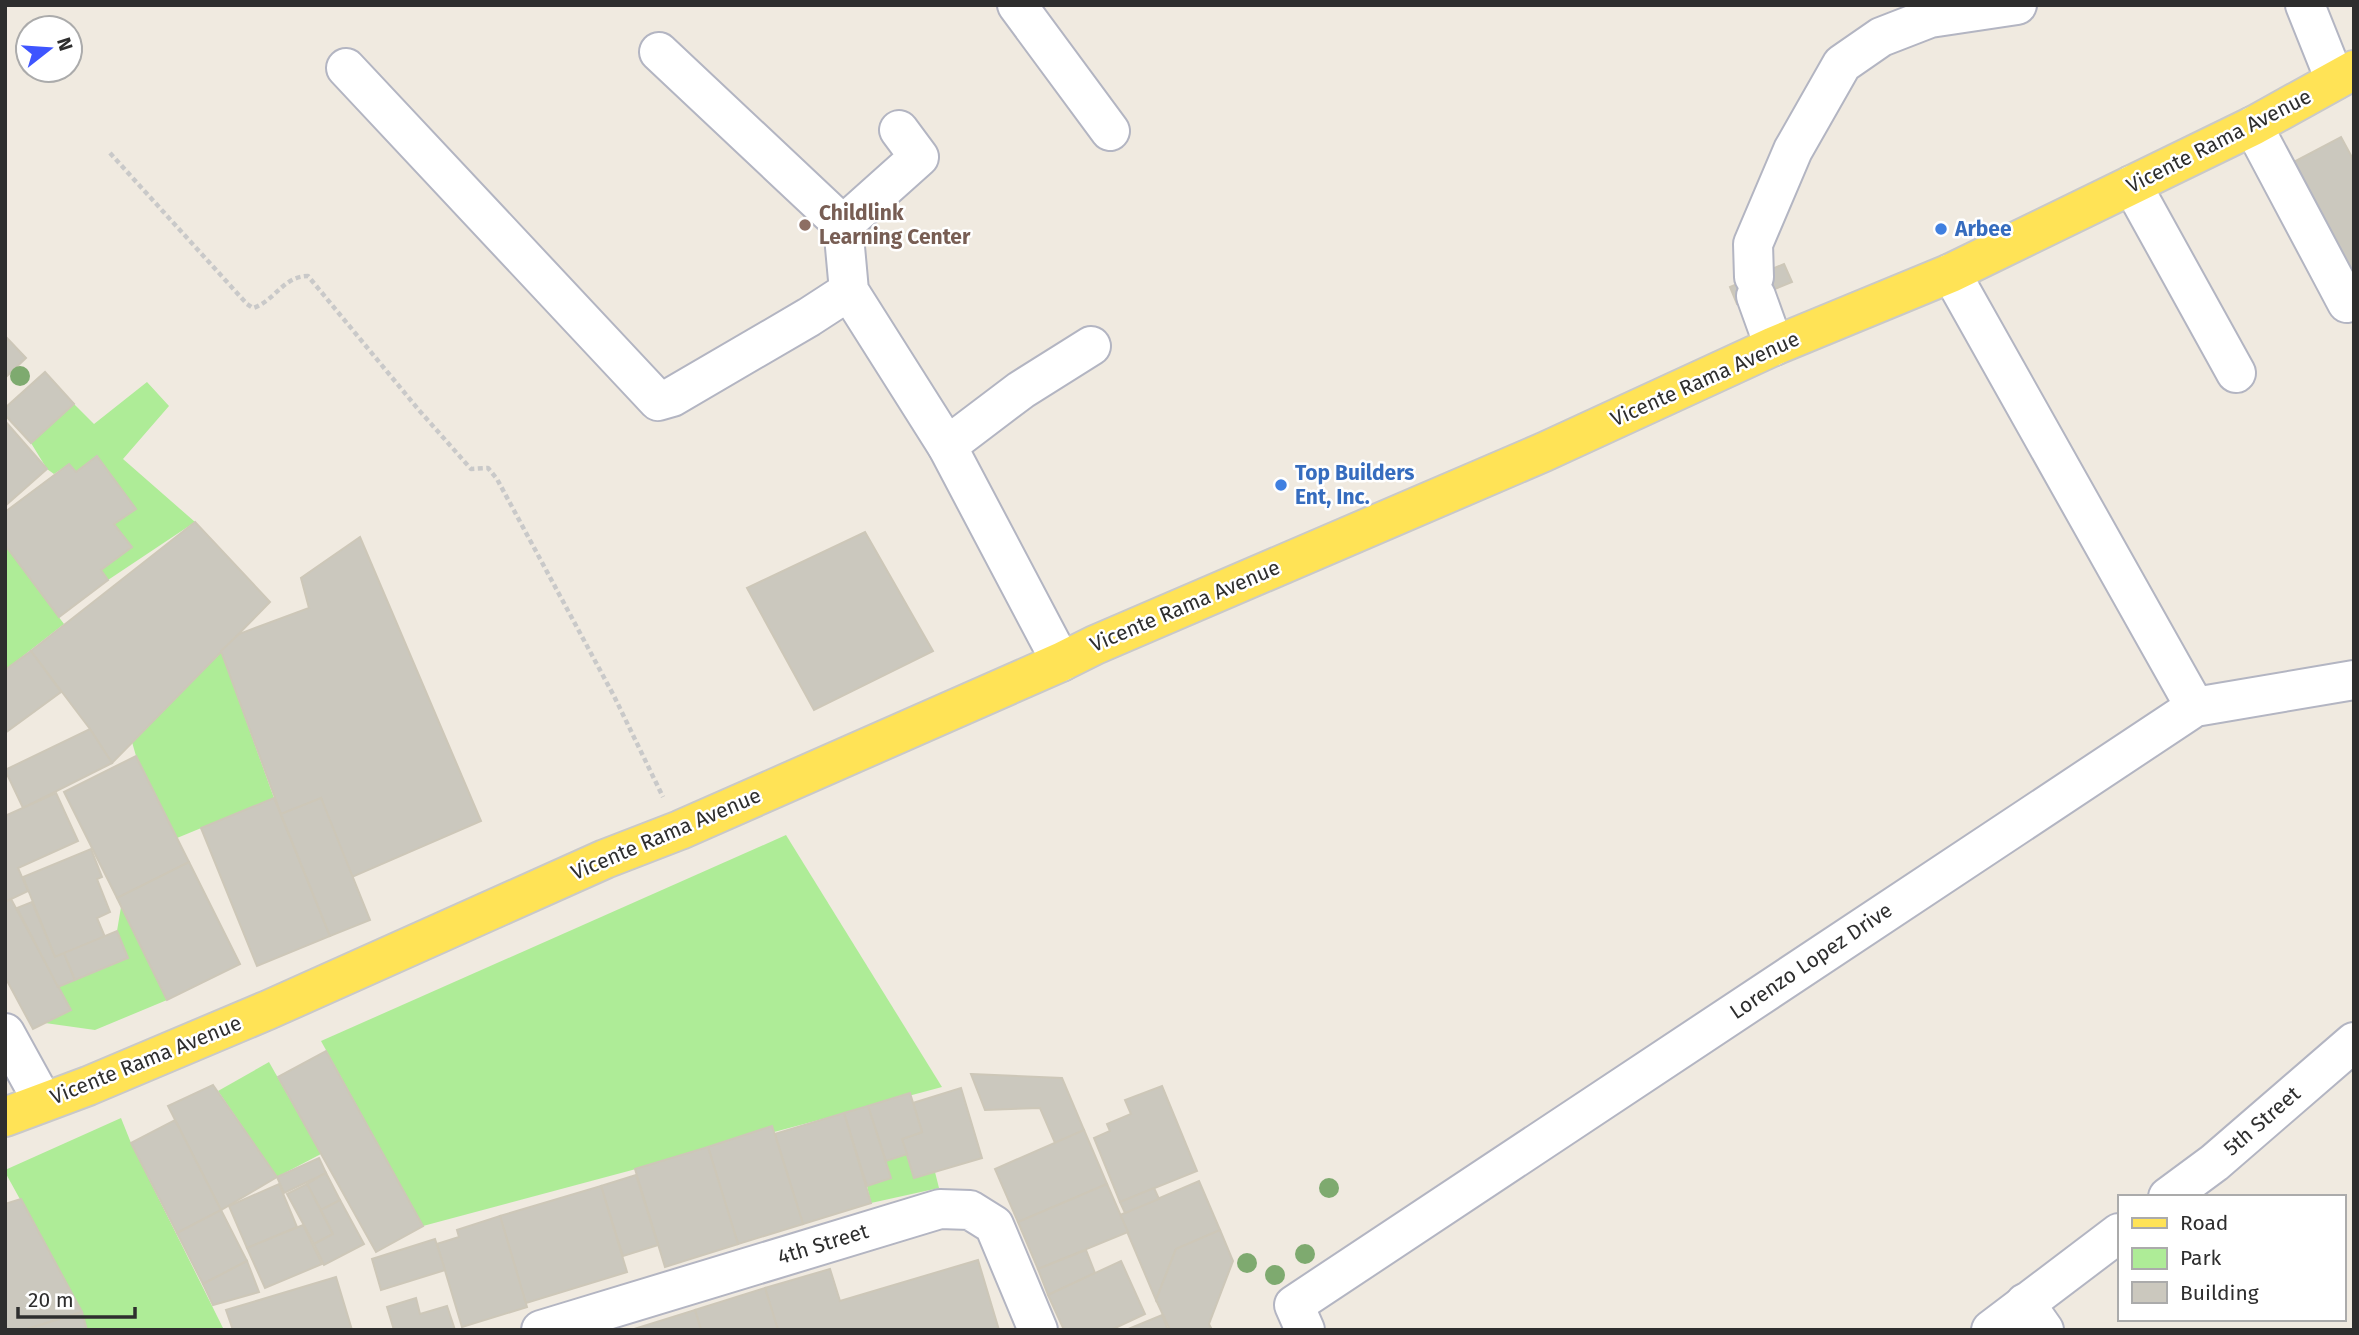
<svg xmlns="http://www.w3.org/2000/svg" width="2359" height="1335" font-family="'Fira Sans',sans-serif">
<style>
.green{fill:#aeec97}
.building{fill:#cbc8be;stroke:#cdc7b8;stroke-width:2}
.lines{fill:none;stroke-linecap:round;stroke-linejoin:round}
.minor-casing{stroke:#b3b5c2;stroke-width:42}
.major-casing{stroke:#c9c9c9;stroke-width:42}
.path{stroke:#c9c9c9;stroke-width:4.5;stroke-dasharray:5 3.5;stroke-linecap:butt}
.minor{stroke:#fff;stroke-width:38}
.major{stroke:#ffe356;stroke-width:38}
.tree{fill:#7eaa6f}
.education-dot{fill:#8d6e63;stroke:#fff;stroke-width:2.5}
.shop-dot{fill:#3f7fe0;stroke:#fff;stroke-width:2.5}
.labels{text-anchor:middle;stroke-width:5;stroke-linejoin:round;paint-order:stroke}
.street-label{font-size:21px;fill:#2e2e2e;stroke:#fff}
.education-label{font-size:21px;font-weight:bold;fill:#785e54;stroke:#fff;text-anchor:start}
.shop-label{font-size:21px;font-weight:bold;fill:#366cbe;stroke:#fff;text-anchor:start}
</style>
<rect width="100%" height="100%" fill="#f0eae0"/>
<!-- green -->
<g class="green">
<path d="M147,382l22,24 -46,53 72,63 -87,58 -7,-10 31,-23 -18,-23 21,-15 -59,-37 -7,-8 -15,10 -7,-5 -16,-26 43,-39 20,20z"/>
<path d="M5,545l59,79 -59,46z"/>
<path d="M221,651l53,147 -97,40 -41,-82 -4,-14z"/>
<path d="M786,835l156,252 -519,139 -102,-185z"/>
<path d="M121,907l46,93 -72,30 -50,-7 13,-36 70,-29 -11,-27z"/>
<path d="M269,1062l52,92 -44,23 -59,-86z"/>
<path d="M121,1118l10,25 93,187h-137l-5,-18 -77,-140v-2z"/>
<path d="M907,1154l7,24 21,-6 4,16 -68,15 -4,-17 24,-8 -5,-17z"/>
</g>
<!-- building -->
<g class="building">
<path d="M2341,137l13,24v124l-64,-121z"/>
<path d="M1784,264l8,18 -55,22 -7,-17z"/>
<path d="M5,336l21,22 -21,20z"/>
<path d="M45,372l29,32 -43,39 -26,-28v-7z"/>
<path d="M5,421l42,48 -42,37z"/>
<path d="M97,456l39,53 -22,15 18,23 -31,23 7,10 -49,37 -54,-72v-33l64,-48 7,8z"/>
<path d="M195,522l75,80 -158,161 -22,-34 -59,-78z"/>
<path d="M865,532l68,119 -119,59 -67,-122z"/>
<path d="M360,537l121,284 -129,56 -31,-79 -40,16 -60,-163 18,-17 70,-26 -8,-30z"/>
<path d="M31,651l30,41 -56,41v-63z"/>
<path d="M90,729l22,34 -89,45 -18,-38z"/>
<path d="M136,756l53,106 -72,36 -53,-106z"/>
<path d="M56,793l22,48 -60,27 10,23 -23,11v-86z"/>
<path d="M274,798l56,138 -73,30 -56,-138z"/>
<path d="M321,798l49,122 -40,16 -49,-122z"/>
<path d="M91,849l11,28 -5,2 13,33 -13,6 8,19 -50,20 -32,-80z"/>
<path d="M189,862l51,102 -73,36 -50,-102z"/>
<path d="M11,899l60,111 -38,19 -28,-52v-75z"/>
<path d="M32,902l23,55 9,-4 11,27 -17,7 -41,-79z"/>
<path d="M117,931l11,27 -53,22 -11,-27z"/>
<path d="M326,1051l97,175 -47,26 -98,-175z"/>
<path d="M971,1074l91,4 22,52 -29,13 -15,-35 -55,2z"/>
<path d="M213,1085l64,92 -56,33 -53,-104z"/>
<path d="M1162,1086l35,85 -77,31 -26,-64 16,-7 -3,-7 24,-10 -6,-14z"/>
<path d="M961,1088l21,70 -68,20 -12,-39 20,-7 -9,-29z"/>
<path d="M910,1093l12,39 -20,7 5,15 -21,7 -18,-55z"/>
<path d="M868,1106l23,72 -24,8 -23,-73z"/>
<path d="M844,1113l27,90 -68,21 -28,-90z"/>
<path d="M175,1120l46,90 -44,23 -46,-90z"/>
<path d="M772,1126l31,98 -65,20 -30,-97z"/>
<path d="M1084,1130l23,54 -89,38 -23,-53z"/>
<path d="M708,1147l30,97 -73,23 -30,-98z"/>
<path d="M319,1158l7,15 -42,20 -7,-16z"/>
<path d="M326,1173l14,27 -19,10 -14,-26z"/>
<path d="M636,1175l22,70 -35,11 -22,-70z"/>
<path d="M1199,1181l21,49 -44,19 -20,51 -36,-85z"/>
<path d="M279,1184l18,43 -50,21 -18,-42z"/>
<path d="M307,1184l26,50 -19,10 -27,-50z"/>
<path d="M1107,1184l21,48 -90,37 -20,-47z"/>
<path d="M601,1186l26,86 -101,31 -26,-87z"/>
<path d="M1154,1188l5,11 -34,14 -5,-11z"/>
<path d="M21,1199l61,113 -58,18h-19v-126z"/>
<path d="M340,1200l24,44 -40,21 -10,-21 19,-10 -12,-24z"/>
<path d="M221,1210l26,51 -44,23 -26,-51z"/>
<path d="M500,1216l27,91 -65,20 -25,-83 22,-7 -2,-7z"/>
<path d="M303,1225l19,39 -57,24 -18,-40z"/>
<path d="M1220,1230l13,31 -24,63 3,6h-42l-14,-30 20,-51z"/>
<path d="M435,1239l10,31 -64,20 -9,-31z"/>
<path d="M1086,1250l9,23 -47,22 -10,-26z"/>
<path d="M978,1260l21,70h-221l-13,-42 65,-19 10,32z"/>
<path d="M247,1261l12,31 -46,13 -10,-21z"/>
<path d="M1121,1261l24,53 -34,16h-47l-16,-35z"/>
<path d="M336,1277l16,53h-119l-7,-20z"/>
<path d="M765,1288l13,42h-77l-6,-20z"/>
<path d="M416,1298l4,16 27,-8 8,24h-61l-7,-23z"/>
<path d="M695,1310l6,20h-70z"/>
<path d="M82,1312l5,18h-63z"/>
<path d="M1162,1315l6,15h-42z"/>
</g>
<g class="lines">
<!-- minor casing -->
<g class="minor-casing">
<g id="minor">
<path d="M1017,5l93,126"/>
<path d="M2305,5l30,75"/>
<path d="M659,52l184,173"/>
<path d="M346,68l312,333 14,-4 137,-80 40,-26"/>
<path d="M2253,126l94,177"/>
<path d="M899,130l20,27 -76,68 6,66 98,155 114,216"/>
<path d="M2132,185l104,188"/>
<path d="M1951,273l244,434"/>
<path d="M1754,277l-1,-33 40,-94 49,-86 39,-27 49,-19 87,-13"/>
<path d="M1756,296l18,50"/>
<path d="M947,446l74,-56 70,-44"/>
<path d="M5,1033l38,69"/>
<path d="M2168,1197l46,-34 140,-121"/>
<path d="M2025,1303l19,27"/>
<path d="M541,1330l399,-121 30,1 24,15 44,105"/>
<path d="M1305,1330l-11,-25 901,-598 159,-27"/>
<path d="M1991,1330l128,-97"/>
</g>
</g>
<!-- major casing -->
<g class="major-casing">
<path id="major" d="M5,1117l83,-31 180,-76 337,-151 75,-29 381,-168 34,-17 449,-193 230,-106 177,-73 302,-147 101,-56"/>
</g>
<!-- path -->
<path class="path" d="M110,153l137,151 6,4c22,-7 30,-32 55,-32l110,133 53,60 17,-1 9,11 117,217 49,101"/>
<!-- minor -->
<use href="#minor" class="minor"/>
<!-- major -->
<use href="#major" class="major"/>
</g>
<!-- trees -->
<g class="tree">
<circle cx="20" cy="376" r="10"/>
<circle cx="1329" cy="1188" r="10"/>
<circle cx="1305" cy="1254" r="10"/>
<circle cx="1247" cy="1263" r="10"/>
<circle cx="1275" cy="1275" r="10"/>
</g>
<!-- markers -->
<circle class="education-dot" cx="805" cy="225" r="7"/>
<g class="shop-dot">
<circle cx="1941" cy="229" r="7"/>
<circle cx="1281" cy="485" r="7"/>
</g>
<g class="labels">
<!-- street labels -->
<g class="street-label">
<text transform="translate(2219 141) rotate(-27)" y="7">Vicente Rama Avenue</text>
<text transform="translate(1705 379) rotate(-24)" y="7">Vicente Rama Avenue</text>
<text transform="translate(1185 606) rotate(-23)" y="7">Vicente Rama Avenue</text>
<text transform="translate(666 834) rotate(-23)" y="7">Vicente Rama Avenue</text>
<text transform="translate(1811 961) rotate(-34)" y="7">Lorenzo Lopez Drive</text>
<text transform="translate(146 1060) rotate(-22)" y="7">Vicente Rama Avenue</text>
<text transform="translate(2262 1121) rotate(-41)" y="7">5th Street</text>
<text transform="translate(823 1244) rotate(-17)" y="7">4th Street</text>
</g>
<!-- education labels -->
<g class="education-label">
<text x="819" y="220">Childlink<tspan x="819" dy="24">Learning Center</tspan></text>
</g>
<!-- shop labels -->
<g class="shop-label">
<text x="1955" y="236">Arbee</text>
<text x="1295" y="480">Top Builders<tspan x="1295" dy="24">Ent, Inc.</tspan></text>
</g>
</g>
<!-- border -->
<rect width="2359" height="1335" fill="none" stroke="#2e2e2e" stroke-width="14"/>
<!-- legend -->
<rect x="2118" y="1195" width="228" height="126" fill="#ffffff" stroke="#ababab" stroke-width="2"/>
<rect x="2132" y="1218" width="35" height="10" fill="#ffe356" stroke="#ababab" stroke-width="2"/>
<text x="2180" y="1230" font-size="21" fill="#2e2e2e">Road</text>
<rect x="2132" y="1248" width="35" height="21" fill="#aeec97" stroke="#ababab" stroke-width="2"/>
<text x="2180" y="1265" font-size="21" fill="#2e2e2e">Park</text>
<rect x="2132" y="1282" width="35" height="21" fill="#cbc8be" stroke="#ababab" stroke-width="2"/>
<text x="2180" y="1300" font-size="21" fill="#2e2e2e">Building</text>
<!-- north arrow -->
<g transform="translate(49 49) rotate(73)"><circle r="33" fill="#ffffff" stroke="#ababab" stroke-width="2"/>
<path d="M0-5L12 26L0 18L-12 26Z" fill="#3e55ff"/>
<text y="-10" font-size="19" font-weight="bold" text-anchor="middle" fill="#2e2e2e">N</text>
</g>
<!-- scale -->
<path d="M18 1307v10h117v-10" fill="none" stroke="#2e2e2e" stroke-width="3.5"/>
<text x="28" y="1307" font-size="21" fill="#2e2e2e" stroke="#ffffff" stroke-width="5" paint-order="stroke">20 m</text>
</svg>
